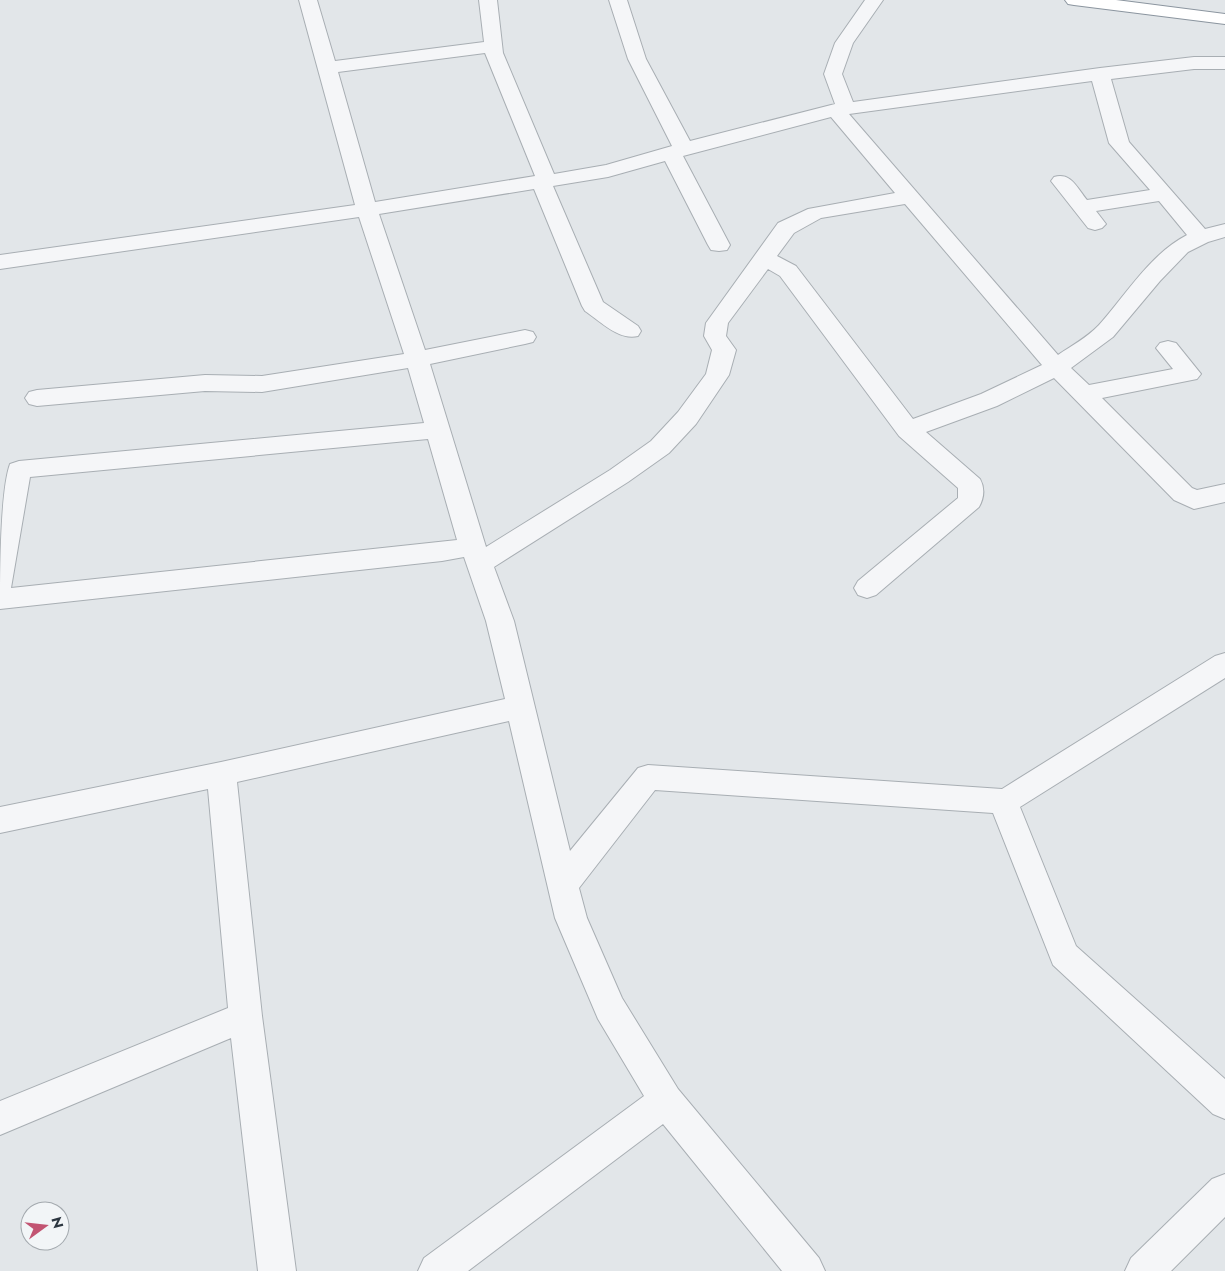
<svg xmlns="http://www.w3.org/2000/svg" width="1225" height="1271" font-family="Jost,sans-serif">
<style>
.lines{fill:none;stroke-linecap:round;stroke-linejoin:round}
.minor-casing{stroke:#a8aeb3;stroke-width:2}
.highway-casing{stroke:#8b959f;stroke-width:2}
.minor{fill:#f5f6f8;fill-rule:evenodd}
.highway{fill:#fff;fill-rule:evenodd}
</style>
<rect width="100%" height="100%" fill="#e2e6e9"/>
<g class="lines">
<!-- minor casing -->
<g class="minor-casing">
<g id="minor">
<path d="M299,0h18l18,61 149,-19 -5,-42h18l6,53 51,121 52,-9 66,-19 -44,-87 -19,-59h18l19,59 44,82 145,-37 -11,-30 11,-31 30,-43h18l-30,43 -11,31 11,28 247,-34 94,-11h31v12h-31l-83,10 18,63 76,87 20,-5v13l-17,5 -20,10 -28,29 -47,56 -42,31 18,17 84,-16 -17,-21 4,-5 8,-2 8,2 25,31 -4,5 -95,19 90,90 5,2 28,-6v18l-31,7 -20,-9 -120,-122 -57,28 -71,26 54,47c5,9 4,19 -1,28l-103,88 -9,3 -9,-3 -4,-7 4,-7 100,-83v-10l-59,-52 -119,-160 -12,-7 -40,54 -2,13 10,14 -7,25 -33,49 -27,29 -41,29 -134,85 20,54 56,230 68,-83 10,-3 354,24 213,-133 10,-3v25l-205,129 56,139 149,133v40l-12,-5 -160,-149 -60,-152 -338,-23 -76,98 8,30 35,80 56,91 141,169 6,13h-43l-119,-147 -195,147h-50l6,-13 220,-162 -46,-77 -43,-101 -46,-197 -272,61 25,234 34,255h-38l-27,-233 -231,97v-34l228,-93 -20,-219 -208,44v-26l221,-45 284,-63 -19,-78 -22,-64 -22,4 -442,48c0,-34 0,-118 10,-145l9,-3 405,-38 -16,-55 -146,24 -57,-1 -168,15 -8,-2 -4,-6 4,-6 8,-2 168,-15 57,1 142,-22 -45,-137 -359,52v-14l355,-50zM485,53l50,123 -160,26 -37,-130zM1092,81l17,62 41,47 -63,10c-10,-12 -16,-28 -33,-23l-3,4 37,47 7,2 7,-2 4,-4 -10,-13 63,-10 28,34c-37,19 -61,60 -88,90 -11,12 -28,21 -41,30l-209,-241zM831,117l64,76 -87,16 -30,14 -72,100 -2,13 8,14 -6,24 -28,38 -27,29 -41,29 -124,77 -56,-183 95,-20 8,-2 3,-5 -3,-5 -8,-2 -100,20 -46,-136 155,-25 48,117 3,5c15,10 34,30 53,25l3,-5 -3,-5 -35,-24 -50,-116 55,-9 57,-16 43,84 3,5 8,1 8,-1 3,-5 -47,-89zM905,204l137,161 -61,29 -68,25 -117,-153 -19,-10 17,-23 27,-15zM428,439l29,101 -446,48 19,-111z"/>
<path d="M1225,1174v43l-54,54h-46l6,-13 81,-79z"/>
</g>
</g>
<!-- highway casing -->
<g class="highway-casing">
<path id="highway" d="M1065,0h51l109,14v10l-151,-19 -6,-1z"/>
</g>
<!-- minor -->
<use href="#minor" class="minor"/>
<!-- highway -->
<use href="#highway" class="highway"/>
</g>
<!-- north arrow -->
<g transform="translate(45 1226) rotate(75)"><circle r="24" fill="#f2f5f7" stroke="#a3a9ae"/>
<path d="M0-4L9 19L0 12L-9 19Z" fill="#c25472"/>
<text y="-8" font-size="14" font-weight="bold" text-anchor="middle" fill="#2c3640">N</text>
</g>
</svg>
